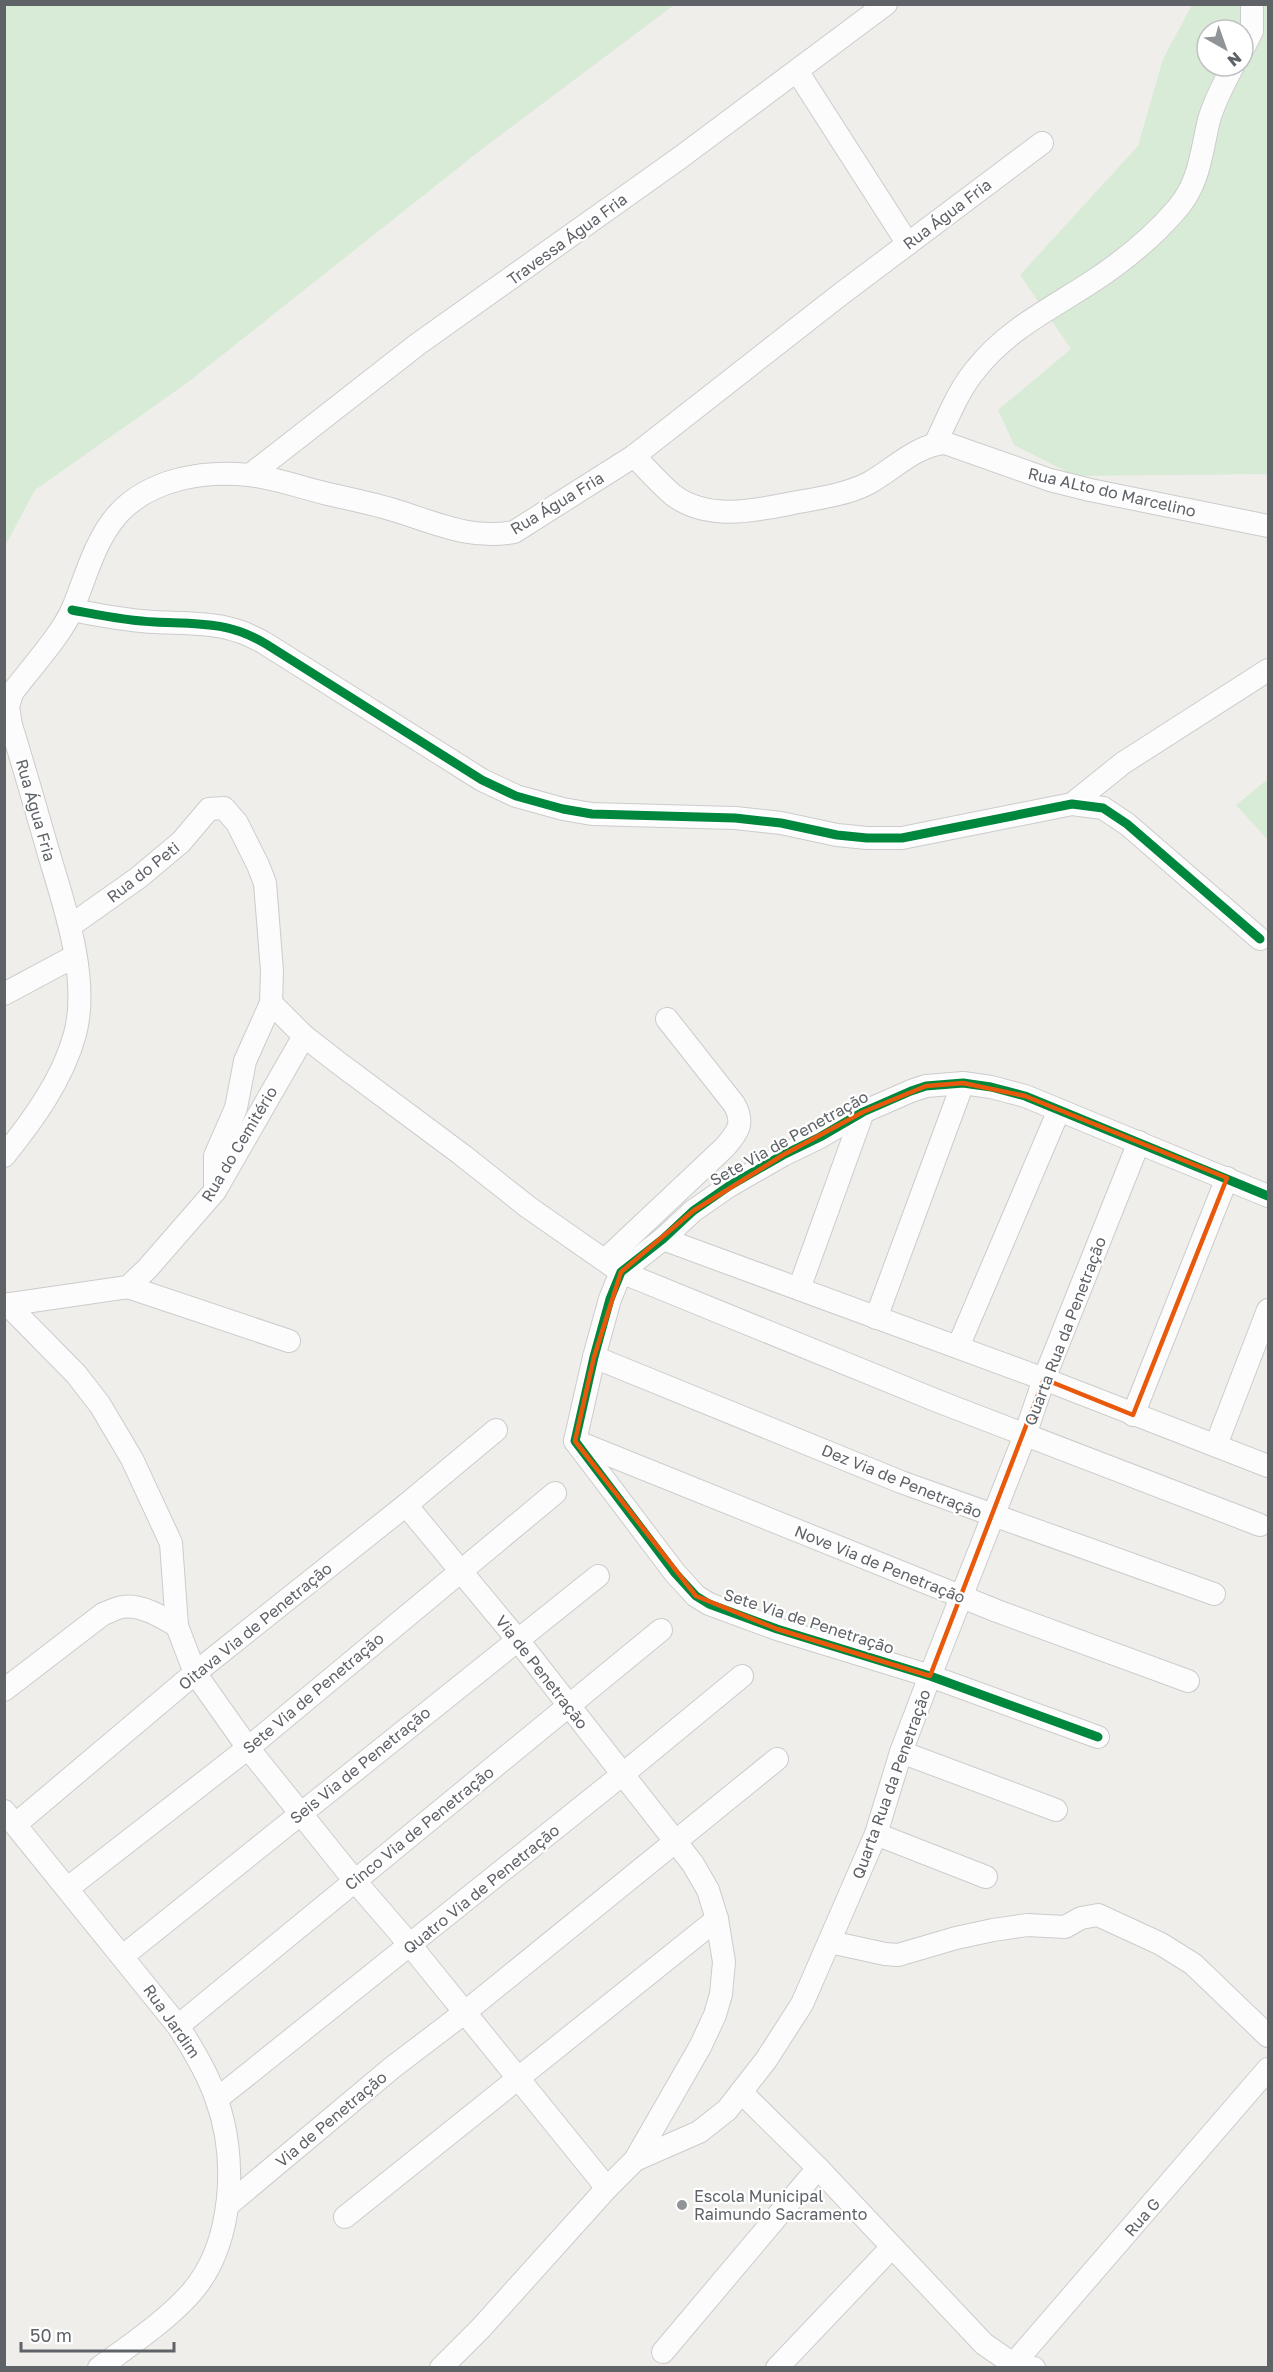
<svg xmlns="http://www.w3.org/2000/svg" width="1273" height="2372" font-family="'Golos Text',sans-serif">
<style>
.green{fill:#d8ebd6;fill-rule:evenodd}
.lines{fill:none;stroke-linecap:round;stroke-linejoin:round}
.minor-casing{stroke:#cbcccc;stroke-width:24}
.minor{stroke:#fdfcfc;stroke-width:22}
.cycleway-casing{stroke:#fff;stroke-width:13}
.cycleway{stroke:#00873e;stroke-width:9}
.marked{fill:none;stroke:#e8590c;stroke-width:4.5;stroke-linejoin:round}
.poi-dot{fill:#919496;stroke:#fff;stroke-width:2}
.labels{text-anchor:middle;stroke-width:4.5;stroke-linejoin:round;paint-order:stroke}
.street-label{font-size:16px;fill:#5f6368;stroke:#fff}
.poi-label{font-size:16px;fill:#5f6368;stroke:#fff;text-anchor:start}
</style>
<rect width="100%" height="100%" fill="#efeeea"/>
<!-- green -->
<g class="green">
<path d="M5,4h669v1l-192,144 -295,234 -152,107 -30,56z"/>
<path d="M1192,5h76v469l-193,2 -61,-31 -16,-35 73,-61 -51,-74 118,-129 25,-87zM1207,30h36v36h-36z"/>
<path d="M1268,779v61l-32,-35z"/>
</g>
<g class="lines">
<!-- minor casing -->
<g class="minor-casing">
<g id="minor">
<path d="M1243,49l9,-18v-27"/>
<path d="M797,71l111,173"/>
<path d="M935,444c13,-26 23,-54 42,-76 30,-38 73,-59 113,-85 31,-20 62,-45 87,-74 23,-27 24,-56 32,-89 5,-18 15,-37 24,-54"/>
<path d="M634,456c13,13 25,27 39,39 36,27 85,15 125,7 23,-4 50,-8 71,-19 25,-14 47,-38 76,-40l105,37 40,10 178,36"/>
<path d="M250,475l168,-131 263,-187 205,-153"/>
<path d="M72,610c27,5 55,11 83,12 42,2 73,-1 111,22l216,136 34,16 47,13 29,5 143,4 46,5 56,12 30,3h35l170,-34 31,4 24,16 133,115"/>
<path d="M12,693c18,-24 50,-59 61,-85 13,-32 22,-68 45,-94 32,-35 86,-44 131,-39 25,3 51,12 75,18 25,6 51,11 76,19 38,12 73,28 114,20l120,-76 207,-162 201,-151"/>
<path d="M4,695l8,-2 -4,14 3,18c13,42 25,84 37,126 16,54 42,127 27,183 -12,45 -42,86 -71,122"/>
<path d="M1072,804l51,-41 145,-93"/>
<path d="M70,926l68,-48 43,-36 28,-33 15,-1 13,15 21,42 7,18 7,88 -1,32 -26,58 -9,47 -21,48v35"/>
<path d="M4,994l71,-38"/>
<path d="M271,1003l33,33 36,28 121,90 67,53 93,65 319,130 320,123"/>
<path d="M663,1239l381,140 224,87"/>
<path d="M605,1260l120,-113c13,-15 20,-24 9,-43l-67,-85"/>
<path d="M128,1287l161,54"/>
<path d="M799,1289l64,-177"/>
<path d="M7,1304l69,70 24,31 32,54 39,84 6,83 18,47 53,75 107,133 56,65 196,242"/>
<path d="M4,1305l124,-18 19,-18 68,-78 89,-155"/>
<path d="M876,1318l87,-235"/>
<path d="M958,1347l101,-237"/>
<path d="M594,1357l307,125 313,112"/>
<path d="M1133,1415l94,-237"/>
<path d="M575,1441l422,170 191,70"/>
<path d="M1216,1445l52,-135"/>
<path d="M406,1505l111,134 176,225 15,26 9,29 7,43 -3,32 -6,21 -15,32 -65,113 -28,28 -126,140 -40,40"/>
<path d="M4,1690l99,-76c6,-2 13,-6 19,-7 19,-3 40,10 55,19"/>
<path d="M1098,1737l-168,-61 -153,-47 -68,-25 -13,-8 -21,-23 -100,-132 19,-84 16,-58 11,-27 42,-33 30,-28 36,-25 54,-31 37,-18 43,-25 48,-21 15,-5 37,-3 28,4 34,9 243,100"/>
<path d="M901,1752l155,58"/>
<path d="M4,1811l174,215c15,23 29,46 38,72 22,59 18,146 -25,195 -26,29 -61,52 -92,75"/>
<path d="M16,1824l179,-151 211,-168 90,-75"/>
<path d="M876,1834l110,43"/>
<path d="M68,1888l180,-140 307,-255"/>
<path d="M830,1942l55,12 13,1 58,-17 37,-8 34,-5 38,2 16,-9 17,-3 63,29 32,20 75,72"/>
<path d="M123,1956l475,-380"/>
<path d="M178,2026l483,-396"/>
<path d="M741,2092l77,76 166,176 29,20 21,4"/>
<path d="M217,2099l406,-325 119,-98"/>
<path d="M635,2160l64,-28 28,-22 39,-50 36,-56 74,-170 25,-82 29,-76 95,-241 19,-56 95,-237"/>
<path d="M228,2205l165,-138 71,-54 313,-254"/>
<path d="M345,2217l372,-298"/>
<path d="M663,2352l155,-184"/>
<path d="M777,2368l114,-120"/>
<path d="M1010,2368l258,-299"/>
</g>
</g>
<!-- minor -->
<use href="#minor" class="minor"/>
<!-- cycleway casing -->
<g class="cycleway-casing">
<g id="cycleway">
<path d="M72,610c27,5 55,11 83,12 42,2 73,-1 111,22l216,136 34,16 47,13 29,5 143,4 46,5 56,12 30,3h35l170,-34 31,4 24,16 133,115"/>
<path d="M1098,1737l-168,-61 -153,-47 -68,-25 -13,-8 -21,-23 -100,-132 19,-84 16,-58 11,-27 42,-33 30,-28 36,-25 54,-31 37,-18 43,-25 48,-21 15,-5 37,-3 28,4 34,9 243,100"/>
</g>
</g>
<!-- cycleway -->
<use href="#cycleway" class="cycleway"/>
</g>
<!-- marked area -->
<path class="marked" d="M963,1083l62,13 202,82 -94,237 -89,-36 -114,297 -153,-47 -81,-33 -121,-155 19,-84 27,-85 72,-61 90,-56 80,-43 63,-26z"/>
<!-- markers -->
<circle class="poi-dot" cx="682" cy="2205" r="6"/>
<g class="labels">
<!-- street labels -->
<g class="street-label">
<text transform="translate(947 214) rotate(-37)" y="6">Rua Água Fria</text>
<text transform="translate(567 239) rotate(-36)" y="6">Travessa Água Fria</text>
<text transform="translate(1112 492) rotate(13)" y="6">Rua ALto do Marcelino</text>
<text transform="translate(557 503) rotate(-31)" y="6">Rua Água Fria</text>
<text transform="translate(36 810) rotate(74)" y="6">Rua Água Fria</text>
<text transform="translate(143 872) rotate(-38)" y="6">Rua do Peti</text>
<text transform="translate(789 1138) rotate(-29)" y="6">Sete Via de Penetração</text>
<text transform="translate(239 1144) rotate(-59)" y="6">Rua do Cemitério</text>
<text transform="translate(1065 1331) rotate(-69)" y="6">Quarta Rua da Penetração</text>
<text transform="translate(902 1481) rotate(22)" y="6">Dez Via de Penetração</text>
<text transform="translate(880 1564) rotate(22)" y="6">Nove Via de Penetração</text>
<text transform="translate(809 1621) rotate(18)" y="6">Sete Via de Penetração</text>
<text transform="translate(255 1626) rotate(-39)" y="6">Oitava Via de Penetração</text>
<text transform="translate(542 1672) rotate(52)" y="6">Via de Penetração</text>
<text transform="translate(313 1693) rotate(-40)" y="6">Sete Via de Penetração</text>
<text transform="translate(360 1765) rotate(-39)" y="6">Seis Via de Penetração</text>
<text transform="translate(891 1784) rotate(-70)" y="6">Quarta Rua da Penetração</text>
<text transform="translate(419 1828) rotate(-39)" y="6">Cinco Via de Penetração</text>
<text transform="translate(481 1889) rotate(-39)" y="6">Quatro Via de Penetração</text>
<text transform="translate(172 2021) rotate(55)" y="6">Rua Jardim</text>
<text transform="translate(331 2119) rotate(-40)" y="6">Via de Penetração</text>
<text transform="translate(1142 2217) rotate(-49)" y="6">Rua G</text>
</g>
<!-- poi labels -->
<g class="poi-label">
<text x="694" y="2202">Escola Municipal<tspan x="694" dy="18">Raimundo Sacramento</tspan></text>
</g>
</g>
<!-- border -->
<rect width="1273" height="2372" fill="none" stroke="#5f6368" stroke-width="12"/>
<!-- north arrow -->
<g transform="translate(1225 48) rotate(140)"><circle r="28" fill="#ffffff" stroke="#bfc1c3" stroke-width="1.5"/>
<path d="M0-4.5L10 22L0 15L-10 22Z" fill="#919496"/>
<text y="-9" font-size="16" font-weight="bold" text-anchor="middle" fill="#5f6368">N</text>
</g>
<!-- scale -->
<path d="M21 2342v9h153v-9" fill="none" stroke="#5f6368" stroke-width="3"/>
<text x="30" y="2342" font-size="18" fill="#5f6368" stroke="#ffffff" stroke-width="4.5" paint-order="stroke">50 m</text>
</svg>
